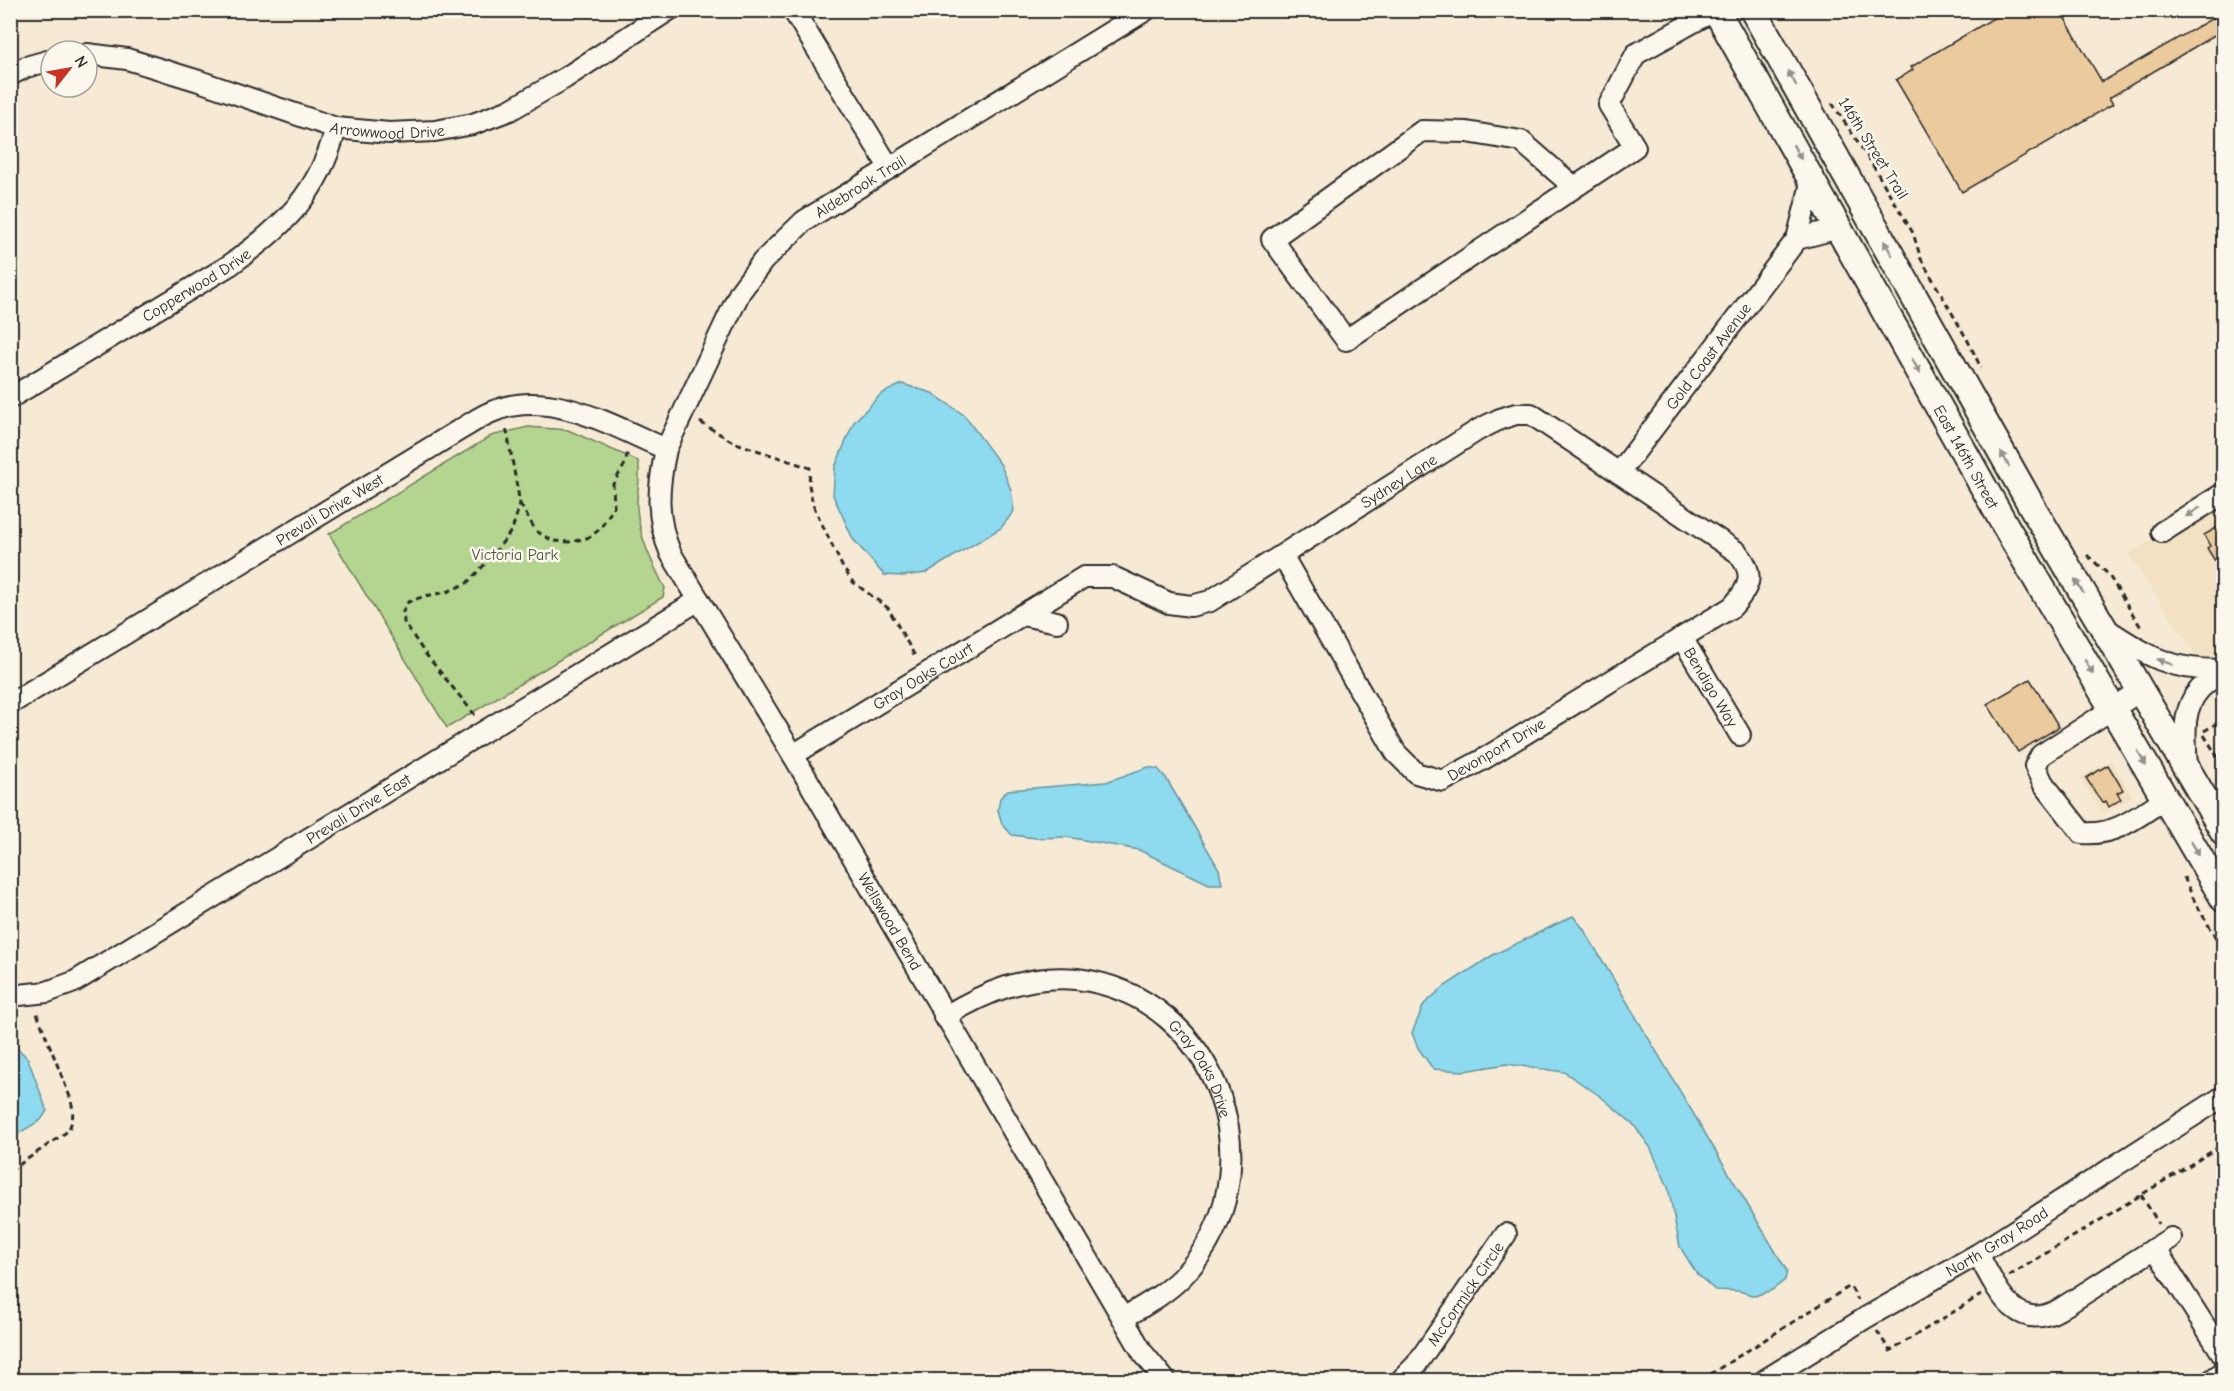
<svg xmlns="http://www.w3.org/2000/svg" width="2234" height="1391" font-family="'Comic Neue',sans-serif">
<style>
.built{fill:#f3e1c4}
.green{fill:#b4d58f;stroke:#70805d;stroke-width:1.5}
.water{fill:#8edaee;stroke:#6694a0;stroke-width:1.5}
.building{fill:#ebcb9d;stroke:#2b2b2b;stroke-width:1.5}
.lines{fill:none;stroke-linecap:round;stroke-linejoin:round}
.minor-casing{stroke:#2b2b2b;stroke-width:24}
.major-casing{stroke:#2b2b2b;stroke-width:30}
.path{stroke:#2b2b2b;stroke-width:3;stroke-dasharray:6 4.5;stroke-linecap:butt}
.minor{stroke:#fbf7ec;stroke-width:20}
.major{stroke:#fbf7ec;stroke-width:26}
.oneway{fill:#93918c}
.labels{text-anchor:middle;stroke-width:5;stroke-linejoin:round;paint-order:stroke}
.street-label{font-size:16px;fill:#2b2b2b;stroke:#fbf7ec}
.park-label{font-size:16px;fill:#4d5644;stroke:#fbf7ec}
</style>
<rect width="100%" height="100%" fill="#f6ead4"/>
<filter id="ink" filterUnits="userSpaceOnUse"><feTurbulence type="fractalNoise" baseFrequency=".0167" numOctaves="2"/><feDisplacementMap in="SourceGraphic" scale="12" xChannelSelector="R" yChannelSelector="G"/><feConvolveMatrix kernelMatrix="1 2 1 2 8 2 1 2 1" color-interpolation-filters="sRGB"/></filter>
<g filter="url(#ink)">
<!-- built -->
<g class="built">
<path d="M2223,496v211l-31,-57 -64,-96z"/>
<path d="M2111,760l22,38 -31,16 -22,-36z"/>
</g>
<!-- green -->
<path class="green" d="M528,427l40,3 70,31c4,16 -2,31 -1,47 2,29 15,55 28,80l-2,9 -216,131 -118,-194 162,-98z"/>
<!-- water -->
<g class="water">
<path d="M902,384l30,9 32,22 37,50 10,25 3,21 -13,17 -75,45 -23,3 -19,-1 -31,-36 -20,-44 2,-28 19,-45 27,-28z"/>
<path d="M1148,767l10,2 8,9 53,91 3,15h-13l-70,-34 -72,-13 -31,1 -24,-3 -10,-11 -4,-14 2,-12 8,-8 98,-8z"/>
<path d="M1573,916l10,12 204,343 -2,9 -13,10 -17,6 -16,-5 -24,-1 -18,-16 -17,-27 -12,-60 -18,-40 -17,-23 -33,-28 -36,-24 -57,-8 -43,7 -31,-2 -15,-21 -6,-15 12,-29 21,-18 48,-31z"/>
<path d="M11,1041l17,18 19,52 -6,9 -30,18z"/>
</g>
<!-- building -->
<g class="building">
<path d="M2007,10h53l42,72 121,-70v18l-114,68 4,6 -151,88 -66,-112 17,-10 -2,-3z"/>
<path d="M2223,524v50l-16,-26 3,-2 -6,-11z"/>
<path d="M2030,679l29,48 -41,25 -31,-48z"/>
<path d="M2108,765l15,25 -6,3 4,6 -12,8 -3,-6 -4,2 -16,-25z"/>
</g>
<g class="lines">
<!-- minor casing -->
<g class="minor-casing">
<g id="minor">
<path d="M793,10l96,157"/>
<path id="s1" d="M1146,10l-342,211 -41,40 -23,31 -74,157c-8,38 -11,68 5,105l122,201 350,598 22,27"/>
<path id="s2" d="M87,54l40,5 72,22 137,47 53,5 46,-2 38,-7 37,-14 55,-32 104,-68"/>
<path d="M10,75l16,-8 25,-7"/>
<path d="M1574,187l-53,-46 -54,-9 -45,-1 -150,108 74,101 289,-193 -26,-42 27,-51 79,-44"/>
<path d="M1797,239l42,-11"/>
<path id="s3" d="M10,398l220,-133c53,-38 89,-71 106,-137"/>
<path id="s4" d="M1619,473l178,-234 15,-59"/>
<path d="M2162,532l62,-39"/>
<path id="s5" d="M1022,615l62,-38h29l56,26 22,3 19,-5 268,-171 22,-11 16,-5h15l206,138c19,22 13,35 -5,55l-250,153 -39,21 -27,-8 -20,-20 -114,-198"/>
<path d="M2105,628c42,28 66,43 119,42"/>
<path id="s6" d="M1682,638l58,97"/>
<path d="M2140,691l-99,64 -6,11 8,17 39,50c35,3 56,-17 84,-35"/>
<path id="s7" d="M10,704l451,-275c11,-6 21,-14 33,-18 57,-23 120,16 172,38"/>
<path id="s8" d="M793,755l229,-140 35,7"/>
<path d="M2187,768c-1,-27 -7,-58 13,-79 7,-7 15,-12 22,-19"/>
<path id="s9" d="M10,996l37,-4 27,-10 625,-382"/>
<path id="s10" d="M944,1017c41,-25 83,-43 133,-38 142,17 204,195 105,298 -17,17 -38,29 -59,41"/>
<path d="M2155,1248l69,108"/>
<path d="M1978,1254c18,33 37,81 82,55l111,-71"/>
<path id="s11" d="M1401,1380l15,-15 90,-131"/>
<path id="s12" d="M1765,1380l102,-63 111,-63 246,-158"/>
<path d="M2212,1380l12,-9"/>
</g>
</g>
<!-- major casing -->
<g class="major-casing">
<g id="major">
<path id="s13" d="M1716,10l290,517 218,372"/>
<path d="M1753,10l281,500 190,322"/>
</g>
</g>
<!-- path -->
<g class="path">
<path d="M1832,103l37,56 44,74 8,26 47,82 13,27"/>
<path d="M700,422l33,20 77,26 -1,17 4,20 30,63 10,14 35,26 28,50"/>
<path d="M520,504l16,27 17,10 18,1 19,-5 10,-8 14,-22 -1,-23 11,-18 4,-14"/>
<path d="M2087,555l21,19 34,55"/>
<path d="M475,715l-51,-63 -20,-30 -1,-11 5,-9 17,-6 22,-4 20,-9 22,-23 23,-30 8,-26 -14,-78"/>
<path d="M2204,731l20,-12"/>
<path d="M2204,735l20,32"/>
<path d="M2184,877l10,23 30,52"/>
<path d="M10,1171l58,-40c6,-12 6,-21 2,-34l-34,-86"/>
<path d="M2141,1195l18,29"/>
<path d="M2009,1276l215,-132"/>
<path d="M1877,1331l13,20 91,-56"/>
<path d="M1701,1380l149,-94 8,14"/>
</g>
<!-- minor -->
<use href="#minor" class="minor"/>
<!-- major -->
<use href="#major" class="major"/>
</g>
<!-- one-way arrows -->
<defs><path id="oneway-solid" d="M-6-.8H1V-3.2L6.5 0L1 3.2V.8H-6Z" transform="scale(1.5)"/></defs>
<g class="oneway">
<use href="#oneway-solid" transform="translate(1792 78) rotate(-120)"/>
<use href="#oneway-solid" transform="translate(1797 152) rotate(61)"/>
<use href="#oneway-solid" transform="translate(1888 248) rotate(-119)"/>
<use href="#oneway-solid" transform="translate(1916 366) rotate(61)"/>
<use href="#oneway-solid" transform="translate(2005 459) rotate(-119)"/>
<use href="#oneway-solid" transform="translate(2193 512) rotate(148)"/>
<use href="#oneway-solid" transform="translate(2079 586) rotate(-121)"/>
<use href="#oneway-solid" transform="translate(2165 662) rotate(-160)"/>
<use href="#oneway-solid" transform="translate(2089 667) rotate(59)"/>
<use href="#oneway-solid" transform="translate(2142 758) rotate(60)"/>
<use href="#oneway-solid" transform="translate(2195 848) rotate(60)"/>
</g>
</g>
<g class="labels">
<!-- street labels -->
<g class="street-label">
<text dy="6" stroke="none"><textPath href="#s2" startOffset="312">Arrowwood Drive</textPath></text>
<text transform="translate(1874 148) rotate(58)" y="6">146th Street Trail</text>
<text transform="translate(860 186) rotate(-32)" y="6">Aldebrook Trail</text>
<text dy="6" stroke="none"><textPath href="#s3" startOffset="218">Copperwood Drive</textPath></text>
<text dy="6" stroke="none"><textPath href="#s4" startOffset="147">Gold Coast Avenue</textPath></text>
<text dy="6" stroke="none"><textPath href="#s13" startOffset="512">East 146th Street</textPath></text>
<text dy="6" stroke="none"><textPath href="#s5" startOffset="429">Sydney Lane</textPath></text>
<text dy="6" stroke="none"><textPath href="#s7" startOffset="374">Prevali Drive West</textPath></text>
<text dy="6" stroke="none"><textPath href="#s8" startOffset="152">Gray Oaks Court</textPath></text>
<text dy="6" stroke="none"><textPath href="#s6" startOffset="57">Bendigo Way</textPath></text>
<text transform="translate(1496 749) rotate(-30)" y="6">Devonport Drive</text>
<text dy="6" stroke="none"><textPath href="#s9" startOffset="399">Prevali Drive East</textPath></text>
<text dy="6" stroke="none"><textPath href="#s1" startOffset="1206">Wellswood Bend</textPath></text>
<text dy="6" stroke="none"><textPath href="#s10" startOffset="302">Gray Oaks Drive</textPath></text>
<text dy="6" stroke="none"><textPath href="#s12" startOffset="270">North Gray Road</textPath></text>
<text dy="6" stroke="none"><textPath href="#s11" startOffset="108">McCormick Circle</textPath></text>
</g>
<!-- park labels -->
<g class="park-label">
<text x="515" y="560">Victoria Park</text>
</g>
</g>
<!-- margin -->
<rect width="2234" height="1391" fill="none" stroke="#fbf7ec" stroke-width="36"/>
<rect x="18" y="18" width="2198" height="1355" fill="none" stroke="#2b2b2b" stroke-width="2" filter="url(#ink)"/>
<!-- north arrow -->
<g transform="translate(69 69) rotate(59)"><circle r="28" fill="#fbf7ec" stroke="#a8a59f" stroke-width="1.5"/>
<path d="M0-4.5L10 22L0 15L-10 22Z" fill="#c8321e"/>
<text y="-9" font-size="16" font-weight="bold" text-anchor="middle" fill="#2b2b2b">N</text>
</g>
</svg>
